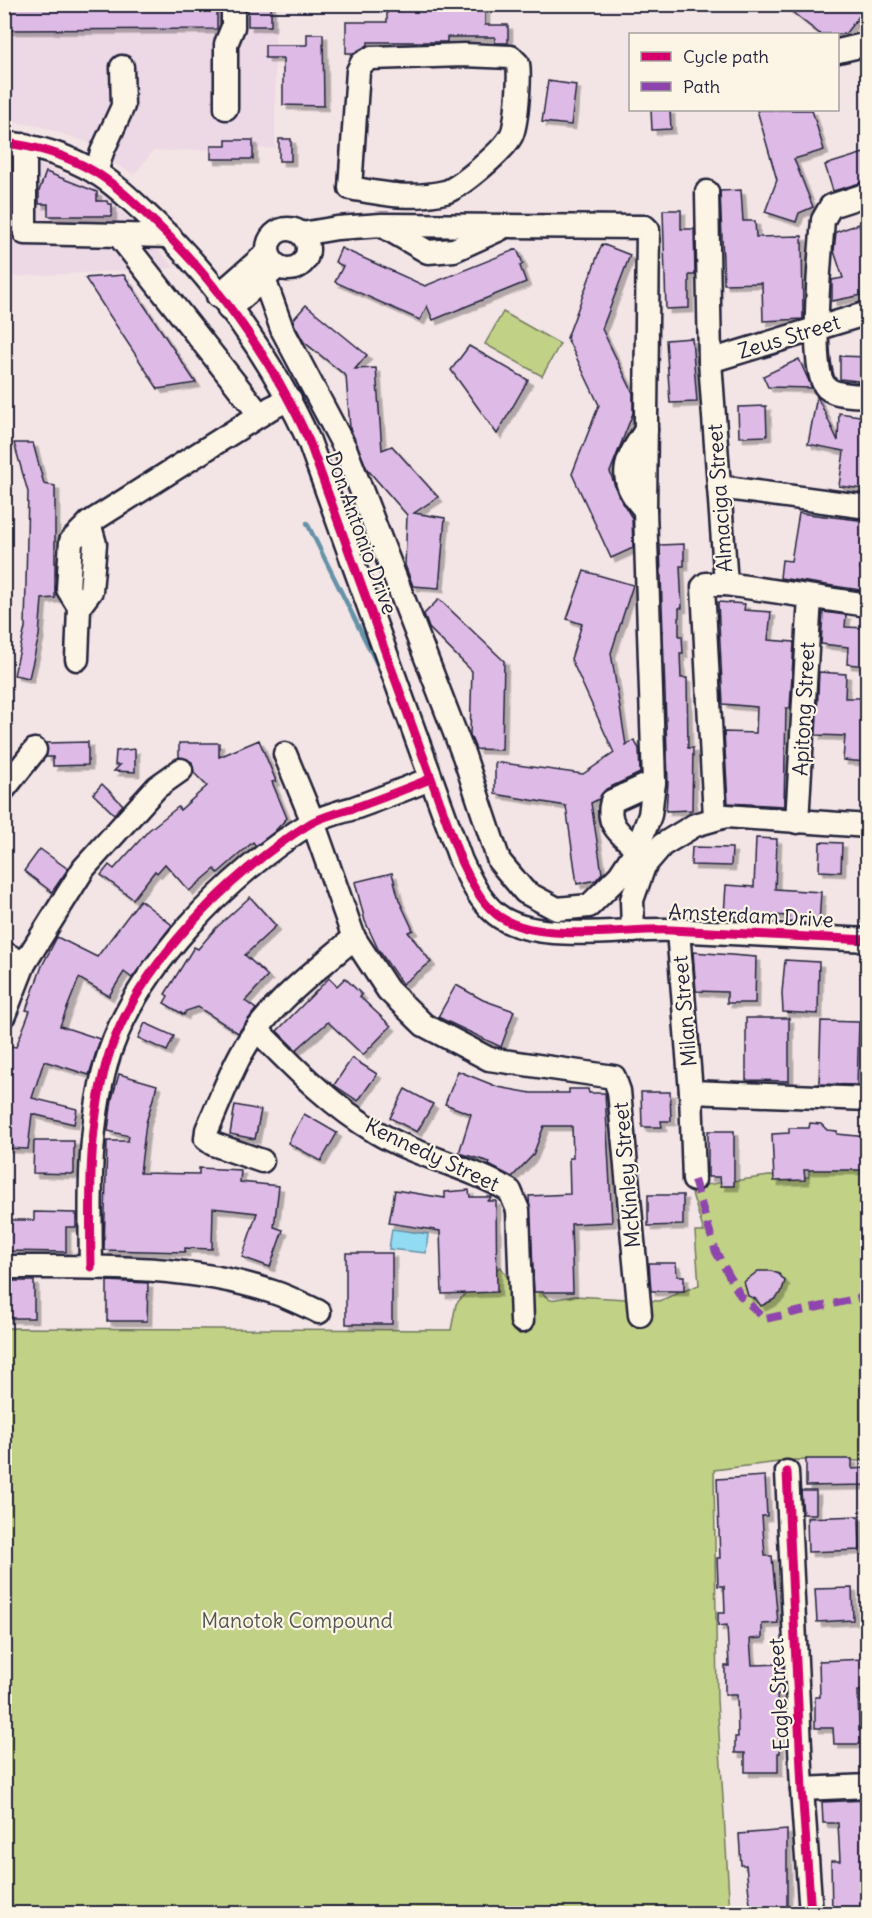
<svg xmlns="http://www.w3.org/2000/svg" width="872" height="1918" font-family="Delius,sans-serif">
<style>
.built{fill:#edd8e5}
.green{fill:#c1d186;stroke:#727a60;stroke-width:1.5}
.water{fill:#92dcf3;stroke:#6592a9;stroke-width:1.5}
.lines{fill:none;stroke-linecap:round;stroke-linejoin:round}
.stream{stroke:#6592a9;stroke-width:4.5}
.building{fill:#debbe6;stroke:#22223b;stroke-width:1.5;filter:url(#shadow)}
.minor-casing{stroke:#22223b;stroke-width:27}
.minor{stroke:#fcf5e5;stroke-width:22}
.quiet{stroke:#8e44ad;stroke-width:8;stroke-dasharray:15 8;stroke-linecap:butt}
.cycleway-casing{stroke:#fcf5e5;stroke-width:13}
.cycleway{stroke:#d6006c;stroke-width:9}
.labels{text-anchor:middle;stroke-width:4.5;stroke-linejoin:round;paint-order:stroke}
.street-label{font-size:21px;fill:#22223b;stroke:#fcf5e5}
.park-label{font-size:21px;fill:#525752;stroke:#fcf5e5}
</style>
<defs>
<filter id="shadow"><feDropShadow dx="4.5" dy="4.5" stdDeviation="0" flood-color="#0004"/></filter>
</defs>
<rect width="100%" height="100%" fill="#f3e4e5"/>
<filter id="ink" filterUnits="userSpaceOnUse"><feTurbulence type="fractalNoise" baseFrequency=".0167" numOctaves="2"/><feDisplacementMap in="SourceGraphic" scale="12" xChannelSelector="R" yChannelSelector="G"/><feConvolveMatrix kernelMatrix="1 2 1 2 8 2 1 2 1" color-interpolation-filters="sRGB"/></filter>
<g filter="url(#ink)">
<!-- built -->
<g class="built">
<path d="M5,5h270v143l-122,3 -19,24 -39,-23 -8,-10 -47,-16 -35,-5z"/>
<path d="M5,159l29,3 60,24 38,35 43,47 -170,9z"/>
</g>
<!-- green -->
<g class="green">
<path d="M503,312l57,32 -18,32 -57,-32z"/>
<path d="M867,1155v306l-72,-1 -81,10 3,230 13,213 -725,1v-586l446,2 5,-26 24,-27 21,-10 6,10 17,-1 26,24 25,-4 84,5 40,-16 -4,-53h9l-14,-45 79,-11 40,1v-18z"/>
</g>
<!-- water -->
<path class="water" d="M392,1229l36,5 -2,19 -37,-4z"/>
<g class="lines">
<!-- stream -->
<path class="stream" d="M307,523l75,151"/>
</g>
<!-- building -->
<g class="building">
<path d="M4,4h213v25l-213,1z"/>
<rect x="248" y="4" width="23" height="22"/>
<path d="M387,4h98v21h23v18h-13v-6h-48v5h-79v3l-14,8h-8v-31h41z"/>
<path d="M782,4h75l7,6 -19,24h-25z"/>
<path d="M307,34h16l1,72 -41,-1v-47h-18v-13h42z"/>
<path d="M548,81l28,4 -5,40 -29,-3z"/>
<path d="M651,110h19l1,19 -19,1z"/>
<path d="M757,110h55l12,40 -30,9 19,48 -14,6 -3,9 -31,-10 12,-32z"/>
<rect x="279" y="139" width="12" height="22"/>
<path d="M226,140h27v19h-42v-13h15z"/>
<path d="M867,152v29l-34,10 -8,-26z"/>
<path d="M46,172l51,20v9h10l1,3h4v12h-64v-12h-9v-13z"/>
<path d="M741,190l2,31h12l1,16 46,-1 1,83 -40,2 -1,-38 -38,1 -4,-93z"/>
<path d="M663,210h18v19h13l1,46h-6v33l-23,1z"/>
<path d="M859,224l8,25v17l-5,1 5,27 -35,7v-21l11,-2 -9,-27 2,-19z"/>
<path d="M602,244l28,11 -28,74 31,64v20l-23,59 8,23 14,23 1,30 -22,10 -39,-84 27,-69 -32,-67z"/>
<path d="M341,248l84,38 92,-37 6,15 -3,2 6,16 -93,38 -6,-14 -7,14 -85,-38 8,-16 -8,-4z"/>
<path d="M124,275l72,108 -38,6 -73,-111z"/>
<path d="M306,305l61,50 -12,14 21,-1 6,82 10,-4 46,51 -24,16 31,5 -6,70 -26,-2 -8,-21 2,-50 -40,-46 -17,-41 -4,-52 -42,-34 -10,-18 -1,-4z"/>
<path d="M692,338l5,64 -27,1 -4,-63z"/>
<path d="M469,346l59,34 -31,54 -46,-64z"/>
<path d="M840,356l27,1v25l-27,-3z"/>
<path d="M799,359l13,29 -44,-1 -5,-11z"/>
<path d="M817,396l21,45 1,-28 28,4v47l-3,25 -25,-3 5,-35 -36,-7z"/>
<path d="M766,406l1,30 -28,1 -1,-30z"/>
<path d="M14,443h19l11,41 11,2v112l-13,1 -3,37 -10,42 -15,-3 11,-47 3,-136z"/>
<path d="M799,513l68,8 -7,48 7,1v21l-87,-13 2,-18 9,1z"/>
<path d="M684,544v22h-4l2,42h-3v28h3l1,17h-3l1,25h6l1,70h5l-1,62 -26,1 2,-29 -8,-237z"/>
<path d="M584,571l49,14 -22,68 15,92 8,-5 5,9 1,24 -34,16 -7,10 -8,4 11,70 -6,7 -19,4 -11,-78 -71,-12v-32l88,12 31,-21 -43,-94 11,-35 -15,-5z"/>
<path d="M439,599l65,62 -2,89 -26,-1 -6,-14 2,-64 -43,-43 -5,-14z"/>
<path d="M718,602l27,2 -1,6 27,2 -3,28 26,2 -4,66h-4l-2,98 -56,-3 -4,-71 32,1 1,-26 -34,-3z"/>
<path d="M823,612l23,3 -1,12 22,1v38l-20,-2 1,-17 -27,-3z"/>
<path d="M819,672l27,2 -1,24h22v64l-24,-2 2,-24 -29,-1z"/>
<path d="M259,740l17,41 -4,1 15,36 -13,14 -18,14 -3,-4 -35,31 -3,-4 -26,22 -24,-27 -8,9 -2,-2 -22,28 -32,-24 8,-10 5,4 35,-39 29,-23 2,3 27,-24 -13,-13 -2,-11 -13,-5v-14h40v14z"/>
<path d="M88,742v23l-35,1v-9h-7v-14z"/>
<path d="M135,749v23l-21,-1 6,-6h-5l1,-14z"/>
<path d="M102,784l21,21 -9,9 -21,-20z"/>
<path d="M756,838l21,1 -2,50 46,3 -2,32 -31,-2 1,-6 -42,-2v4l-23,-2 2,-31 28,2z"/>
<path d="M820,842l22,1 -1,29 -22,-1z"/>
<path d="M692,847l40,1 -1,18 -40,-1z"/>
<path d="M40,849l28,20 -16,23 -28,-21z"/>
<path d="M392,873l7,27 14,30 -5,2 23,30 -29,22 -24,-35 -13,-28 -10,-39z"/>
<path d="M250,897l26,29 -31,29 23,21 -23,25 11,8 -18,24 -40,-26 -12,4 -2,4 -20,-12 4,-7 -3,-2 29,-47 4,2 18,-21z"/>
<path d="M140,900l32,25 -40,53 -8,-6 -15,24 -30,-18 -19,48 40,13 -11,36 -45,-14 -12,37 45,11 -3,15 -42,-10 -4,35 -24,-1v-83l7,-19 5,1 14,-36 -4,-1 16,-44 15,-29 40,20z"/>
<path d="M693,952l63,5 -1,46h-28v-11l-31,-1z"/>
<path d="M785,960l34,2 -1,52 -35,-2 -1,-19z"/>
<path d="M329,978l8,8 8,-8 17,17 -2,2 31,29 -28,29 -35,-33 -32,28 -19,-19z"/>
<path d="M456,985l27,15 31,11 -13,36 -63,-30z"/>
<path d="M746,1018h43v63l-43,-1z"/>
<path d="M821,1021l38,1 -2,63 -38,-1z"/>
<path d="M145,1023l29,13 -7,15 -29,-13z"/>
<path d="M352,1058l25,16 -19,27 -24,-16z"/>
<path d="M458,1071l40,16 33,6h38v-4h19l1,4h16l7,129 -41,2 2,68h-39l-5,-96 41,-2 -1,-36h4l-1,-32h-28l-11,29 -21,22 -23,-12 1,-3 -31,-9 12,-39 -26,-10z"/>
<path d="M119,1074l38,11 -11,38 -6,50 59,1v-6l42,2 -1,12 39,4 -5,41 9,3 -13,37 -28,-10 15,-44 -44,-5 -1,41 -27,-1v4l-81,-2 3,-109h21l1,-5 -21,-5 4,-32z"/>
<path d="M405,1089l28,15 -16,28 -27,-14z"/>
<path d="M641,1092h29l1,29h-10l1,6h-20z"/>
<path d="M235,1105l26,5 -6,29 -25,-5z"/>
<path d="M304,1114l33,19 -16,28 -33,-18z"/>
<path d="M810,1123l11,1 6,6 10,1v3l30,3v33h-63l1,10 -31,1 -2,-47 17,-1v-5h20z"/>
<path d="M708,1131h26v55h-13l-1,-9h-12z"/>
<path d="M34,1141h40v33l-41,-1z"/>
<path d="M395,1190l50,8v-6l24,-2 1,7h22l-4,4h8l1,91 -55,2 -2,-63 -51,-8z"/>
<path d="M648,1195h35v30l-35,1z"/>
<path d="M34,1212l42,1v14h-10v25l-62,-1v-31h30z"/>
<rect x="346" y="1253" width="46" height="71"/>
<path d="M649,1263h27l1,13h7v15h-33z"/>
<path d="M758,1271h13l8,3 6,7 -4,12 -8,7 -12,6 -5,-7 -8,-3 -4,-14z"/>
<rect x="4" y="1281" width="30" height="37"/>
<path d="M107,1281l41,2 -1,38h-40z"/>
<path d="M806,1459h46v10l15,-1v17l-61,1z"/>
<path d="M765,1476l2,40h-5l3,40h7l6,67 -16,1v14l-12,1 2,26 31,-1 1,30h-7l3,59h-2v19h-33v-19h-10v-16h3l-1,-42h-12v-29h4l-2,-41 -9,1v-13h7l-1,-27h-6l-1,-28h3l-3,-79z"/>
<path d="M801,1491h15v23h-13z"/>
<path d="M859,1516l1,34 -52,2 -1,-34z"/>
<path d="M852,1588l1,32 -36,2 -2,-33z"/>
<path d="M866,1659l1,32h-9l1,40 8,-1v14h-33l-1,-16h-18v-31h5l-1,-36z"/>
<path d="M867,1800v22h-2l2,92h-35l-1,-53h9l-2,-38h-15l-1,-21z"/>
<path d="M787,1830v84h-36l-5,-49h-5l-2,-31z"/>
</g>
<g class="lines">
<!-- minor casing -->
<g class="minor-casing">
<g id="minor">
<path d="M838,51l30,-7"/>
<path d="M464,55l47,2 7,7c2,12 -1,62 -7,72 -7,14 -51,52 -66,56 -33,8 -62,2 -95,-4l8,-117 4,-8 9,-5z"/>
<path d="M226,108v-64l7,-17v-23"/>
<path d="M4,143c32,3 64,13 91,29 18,11 34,26 50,41 67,62 127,145 164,228l152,420c9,19 19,40 35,53 38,31 128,14 175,16 66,3 131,7 197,10"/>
<path d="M25,145v88l145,3"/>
<path d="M96,173l6,-21 21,-46 -1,-39"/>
<path d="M707,192l3,169 16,223"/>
<path d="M868,194l-37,12 -8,14c-2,27 -15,152 4,168 10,8 28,7 41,8"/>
<path d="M383,226l45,26 26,-2 46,-21"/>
<circle cx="288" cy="249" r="20"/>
<path d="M119,236l141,179"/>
<path d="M264,279l18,50 63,119 119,308 35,105 26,31 32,17 32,-3 31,-31 17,-26 13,-34 4,-33 -9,-272 3,-280 -3,-3 -263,-2 -45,3 -35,6"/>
<path d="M218,296l50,-44"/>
<path d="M229,309l44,-38"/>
<path d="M710,361l158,-48"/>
<path d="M719,487l149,20"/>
<path d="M645,510c-29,-32 -21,-47 1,-80"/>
<path d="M79,607l12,-16 4,-47 -6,-21"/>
<path d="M77,659l2,-52 -11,-18 3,-48 18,-18 182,-115 19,-9"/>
<path d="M285,754l28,68 41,116 34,52 36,35 65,34 125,18 5,14 21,224"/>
<path d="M4,789l31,-39"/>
<path d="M715,817l-12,-230 3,-3h20l142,21"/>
<path d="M797,822l13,-225"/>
<path d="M637,849c-16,-15 -32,-24 -25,-48l42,-19"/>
<path d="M633,931l-1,-31 12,-34 18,-21 33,-20 31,-9 142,10"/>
<path d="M678,931l13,161 3,88"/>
<path d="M4,953l20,11"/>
<path d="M4,1015l20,-51 60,-96 73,-81 24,-17"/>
<path d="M258,1031c37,37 72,74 118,101 42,25 92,34 134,59l8,19 4,111"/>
<path d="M691,1092l177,7"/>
<path d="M262,1161l-49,-17 -7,-5 1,-9c11,-25 21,-52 34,-76 25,-47 73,-82 113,-116"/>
<path d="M4,1267c89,0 184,-3 269,25 16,5 31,13 46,20"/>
<path d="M91,1267c-1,-68 -3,-137 15,-203 26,-93 124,-192 205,-241 13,-7 29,-11 43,-15 26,-9 51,-19 76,-29"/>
<path d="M787,1472l15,317 9,125"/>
<path d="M802,1789l66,-3"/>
</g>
</g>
<!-- minor -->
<use href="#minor" class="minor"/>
<!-- quiet -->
<path class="quiet" d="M694,1180l22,72 24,43 25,24 103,-23"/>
<!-- cycleway casing -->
<g class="cycleway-casing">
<g id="cycleway">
<path d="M4,143c32,3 64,13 91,29 18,11 34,26 50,41 67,62 127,145 164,228l152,420c9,19 19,40 35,53 38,31 128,14 175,16 66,3 131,7 197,10"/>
<path d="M91,1267c-1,-68 -3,-137 15,-203 26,-93 124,-192 205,-241 13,-7 29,-11 43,-15 26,-9 51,-19 76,-29"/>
<path d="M787,1472l15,317 9,125"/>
</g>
</g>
<!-- cycleway -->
<use href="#cycleway" class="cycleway"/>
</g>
</g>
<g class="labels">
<!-- street labels -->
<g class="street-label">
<text transform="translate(789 337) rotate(-17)" y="7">Zeus Street</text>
<text transform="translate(720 498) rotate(-94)" y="7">Almaciga Street</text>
<text transform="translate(361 533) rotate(70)" y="7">Don Antonio Drive</text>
<text transform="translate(804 709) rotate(-87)" y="7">Apitong Street</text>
<text transform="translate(751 916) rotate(3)" y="7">Amsterdam Drive</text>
<text transform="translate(685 1011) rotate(-95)" y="7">Milan Street</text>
<text transform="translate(432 1155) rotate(25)" y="7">Kennedy Street</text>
<text transform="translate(627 1175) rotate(-95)" y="7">McKinley Street</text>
<text transform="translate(779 1694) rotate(-93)" y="7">Eagle Street</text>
</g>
<!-- park labels -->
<g class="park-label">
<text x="297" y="1628">Manotok Compound</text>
</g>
</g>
<!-- margin -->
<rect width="872" height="1918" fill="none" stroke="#fcf5e5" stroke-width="24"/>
<rect x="12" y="12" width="848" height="1894" fill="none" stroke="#22223b" stroke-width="2" filter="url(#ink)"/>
<!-- legend -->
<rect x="629" y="33" width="210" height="78" fill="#fcf5e5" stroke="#a5a1a1" stroke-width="1.5"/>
<rect x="641" y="52" width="30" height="9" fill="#d6006c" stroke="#a5a1a1" stroke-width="1.5"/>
<text x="683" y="63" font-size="18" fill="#22223b">Cycle path</text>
<rect x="641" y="82" width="30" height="9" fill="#8e44ad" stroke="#a5a1a1" stroke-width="1.5"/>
<text x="683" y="93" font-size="18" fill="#22223b">Path</text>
</svg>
